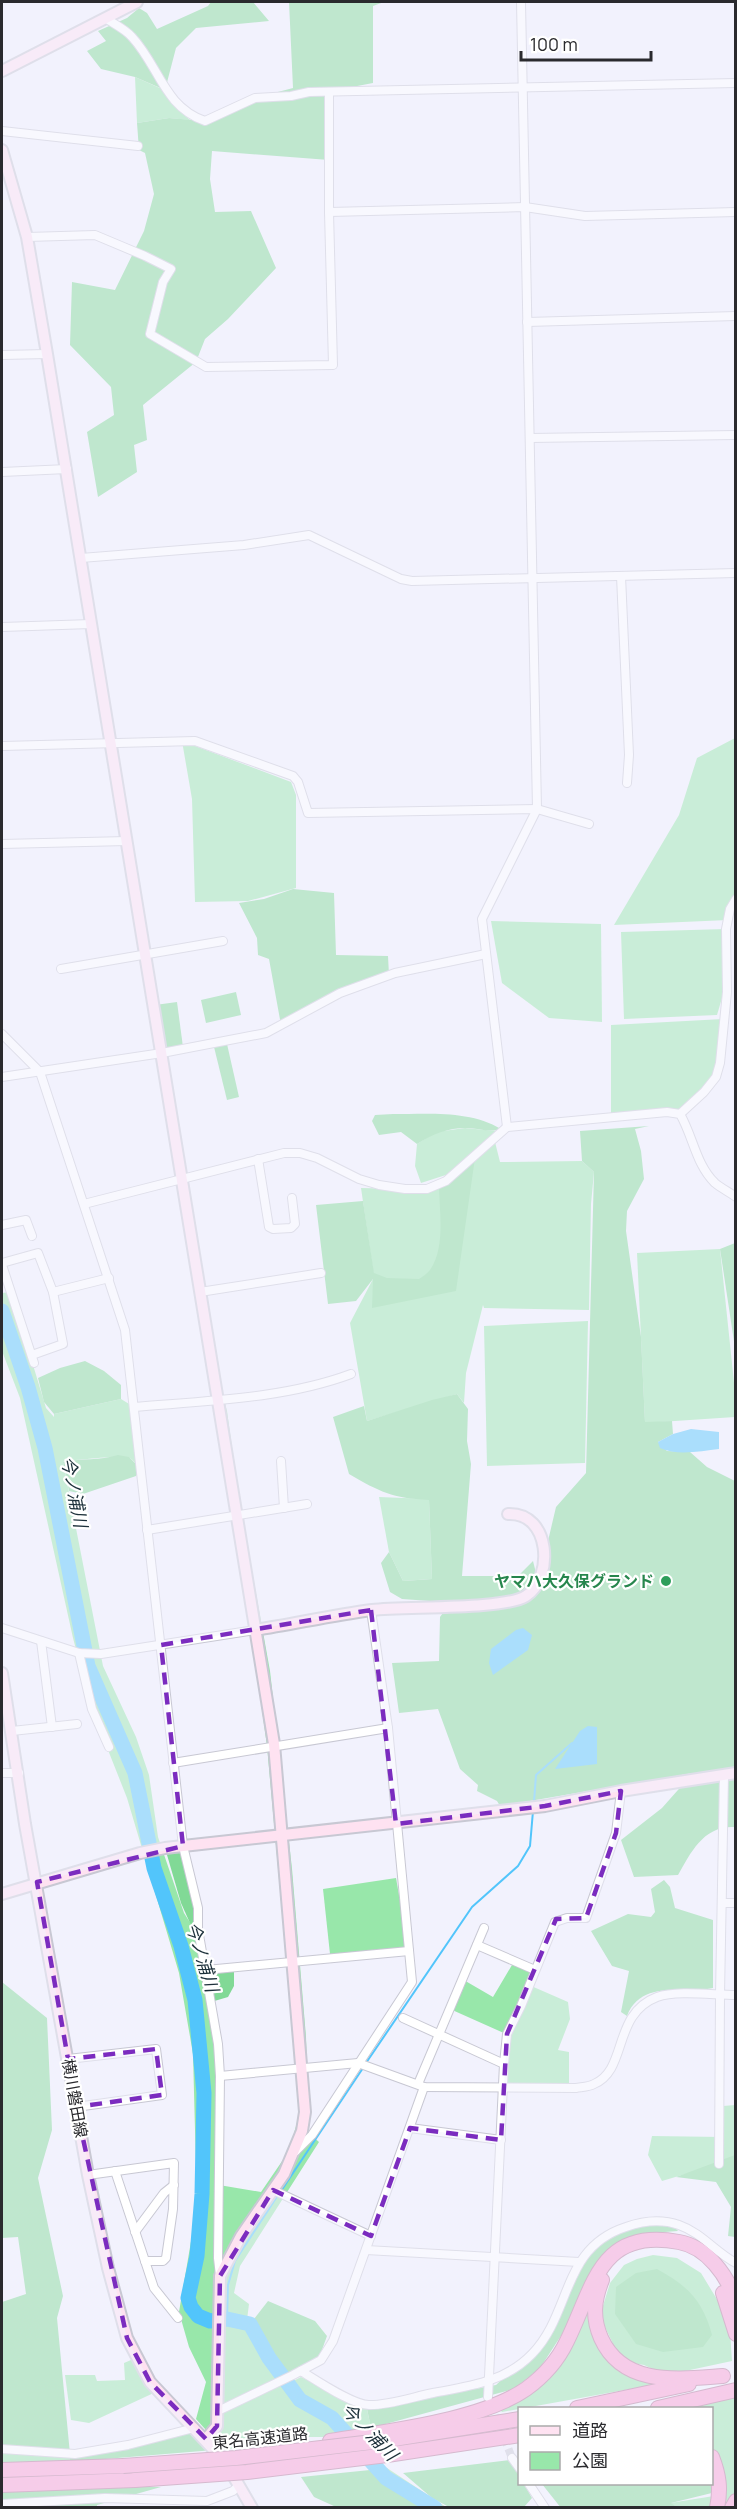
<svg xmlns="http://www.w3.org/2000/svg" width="737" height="2509" font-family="Manrope,'Noto Sans JP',sans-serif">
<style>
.green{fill:#98e7aa}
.forest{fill:#81d996}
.water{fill:#52c5fb}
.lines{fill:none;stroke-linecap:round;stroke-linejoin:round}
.stream{stroke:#52c5fb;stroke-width:2}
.river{stroke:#52c5fb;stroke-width:15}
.street-tunnel{stroke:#cacad4;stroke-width:8;stroke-dasharray:8 4;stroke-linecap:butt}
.street-casing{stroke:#c8c8d3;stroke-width:10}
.secondary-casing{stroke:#c8c8d3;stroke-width:14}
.highway-casing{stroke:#b27597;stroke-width:16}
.street{stroke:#fff;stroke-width:8}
.secondary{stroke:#fee2f1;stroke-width:10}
.highway{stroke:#fb9ed0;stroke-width:14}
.highway-bridge-casing{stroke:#b27597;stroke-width:16;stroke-linecap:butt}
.highway-bridge{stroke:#fb9ed0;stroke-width:14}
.marked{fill:none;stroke:#7b2cbf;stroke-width:4.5;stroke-dasharray:12 8;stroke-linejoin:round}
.leisure-dot{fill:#2e9e5b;stroke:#fff;stroke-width:2}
.labels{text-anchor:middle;stroke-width:4.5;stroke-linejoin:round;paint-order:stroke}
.leisure-label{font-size:16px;font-weight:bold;fill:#27864d;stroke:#fff;text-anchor:end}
.street-label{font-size:16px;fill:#2a2a2e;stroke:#fff}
.water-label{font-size:18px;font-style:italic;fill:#1c303a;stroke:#fff}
</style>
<rect width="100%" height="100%" fill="#f2f2fd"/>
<!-- green -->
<g class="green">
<path d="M135,77l27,12 9,14 19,17 -21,-2 -32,5z"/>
<path d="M735,738l1,167 -8,15 -114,5 65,-110 18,-57z"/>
<path d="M182,741l109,41 5,13v93l-48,13 -53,1 -3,-103z"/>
<path d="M491,921l110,3 1,98 -53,-4 -47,-35z"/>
<path d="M726,929l1,52 -10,34 -93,4 -3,-87z"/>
<path d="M723,1019l-1,52 -42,43 -69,4v-93z"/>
<path d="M465,1128l31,3 -28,30 27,-19 5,20 82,-1 12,11 -3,32 -2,106 -105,-2 -1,-3 -17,68 -2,30 -7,-9 -90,27 -17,-98 24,-46 -13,-89 44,1 33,-5 14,-11 -31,10 -6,-17 2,-22 19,-12z"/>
<path d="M720,1249l15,143v25l-90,6 -8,-170z"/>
<path d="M11,1292l35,116 8,9v-3l67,-15 13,8 6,61c-3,-3 -7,-8 -10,-10 -6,-3 -59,2 -67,4l40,204 33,71 13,38 9,62 26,76 17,27 19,145 -1,100 42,7 28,-41 11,-39 -33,-366 -53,-381 13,46 12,88 31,172 22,198 14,168 3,96 10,9 -79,124 -6,27 15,11 -2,16 40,64 14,-7 66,32 4,19 -45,9h-33l-69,13 -28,-31 10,-37 -17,-35 -10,-35 18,-106 -4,-152 -14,-81 -52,-175 -36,-91 -18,-69 -53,-240 -18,-47v-58z"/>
<path d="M588,1321l-3,142 -98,3 -3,-140z"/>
<path d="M379,1497l50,2 3,80 -29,2 -14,-29z"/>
<path d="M396,1878l13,73 -79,3 -7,-65z"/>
<path d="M512,1965l23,5 -6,15 39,17 2,17 -12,31 11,2v33l-65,2 2,-53 -56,-25 12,-30 31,18z"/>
<path d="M735,2105v51l-16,8 -57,17 -14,-26 4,-19 71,1v-31z"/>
<path d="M653,2255l24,3 24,15 20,33 9,25 2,30 -56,12 -17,-1 -15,-7 -17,-3 -10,-10 -13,-27 -2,-16 8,-26 14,-18 13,-6z"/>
<path d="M588,2308c11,52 21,57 70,76l-156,28 -2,-2 37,-21z"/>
<path d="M131,2360l27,31 -69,32 -18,-3 -6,-45h30l2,6 28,-1 -1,-17z"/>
<path d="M734,2390l2,105 -6,12h-53l-7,-4 50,-8 -8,-33v-54h-22z"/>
<path d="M2,2450l68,4 -1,8 -67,3z"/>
<path d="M387,2468l59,39h-21l-55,-37z"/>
</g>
<!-- forest -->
<g class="forest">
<path d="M211,2h42l16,19 -73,7 -20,20 -11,42 -30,-13 -34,-8 -14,-18 19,-10 -8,-10 29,-13 12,-10 8,5 10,16 51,-23z"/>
<path d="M289,2h95l-11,4v77l-47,9 3,68 -117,-9 -2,28 5,33 36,-1 25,57 -48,51 -23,20 -9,23 -53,43 4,35 -13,5 3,27 -39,25 -11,-65 27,-17 -3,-28 -41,-42 2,-63 43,8 29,-59 10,-37 -9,-41 -6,-3 -2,-27 32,-5 36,3 50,-23 38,-10z"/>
<path d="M293,889l41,4 2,62 52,1 1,19 -76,30 -32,20 -12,-66 -11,-4 -1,-17 -18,-35 25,-4z"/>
<path d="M236,992l5,23 -35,8 -5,-23z"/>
<path d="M177,1002l6,45 -20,4 -8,-46z"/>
<path d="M227,1044l12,53 -12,3 -13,-53z"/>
<path d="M393,1114c35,0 77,-4 108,15 -11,4 -23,-1 -34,-1 -20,0 -34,6 -50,16l-16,-12 -22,3 -7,-14 3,-6z"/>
<path d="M649,1126l-14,3 6,22 3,28 -17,32 -1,20 15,106 4,85 27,-1 1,13 -15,8 9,9 23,1 17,15 28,14v346c-31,-2 -44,25 -57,48l-44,2 -13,-37 41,-32 31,-35 -193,33 -3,-5 -20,-10 1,-6 -18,-16 -22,-60 -39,4 -7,-50 47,-2 1,-44 5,-7 67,-8 11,-11 -11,8 -68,3 -42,-3 -12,-7 -9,-29 8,-11 14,29 29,-2 -3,-79c-37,-2 -49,-8 -80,-26l-16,-57 31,-11 3,15 65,-21 25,-6 11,15 -1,32 4,23 -9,112h56l15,-15 4,16 3,-2 16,-68 30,-34 8,-301 -12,-11 -2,-30z"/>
<path d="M475,1158l-19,133 -84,17 1,-29 -17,22 -28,3 -12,-99 47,-4 11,72 13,5 32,1c3,-2 8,-5 11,-9 16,-23 9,-60 9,-86z"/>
<path d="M735,1243h1l-1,105 -15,-99z"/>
<path d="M85,1361l19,10 17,14v14l-67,15 -10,-12 -6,-24 22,-10z"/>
<path d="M118,1455l11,2 11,11 -4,8 -53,18 -14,-3 -6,-29c19,-4 36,-1 55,-7z"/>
<path d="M183,1846l15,83 -4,3 -13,-29 -16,-55z"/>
<path d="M664,1880l6,7 5,21 38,12v68c-29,6 -72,-9 -86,28l-6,-4 8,-41 -17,-5 -21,-35 37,-17 23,3 4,-5 -4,-23z"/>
<path d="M234,1967v19l-6,11 -17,5 -5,-32z"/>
<path d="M2,1982l45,36 5,112 -14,48 25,118 -6,22 13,136 80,-11 44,-15 20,22 -145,12 1,-8 -68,-8v-144l24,-8 -8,-57 -16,1z"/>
<path d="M735,2155v82l-7,-1 3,-29 -15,-25 -40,-5z"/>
<path d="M671,2223l7,8 -26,2 -22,6 -25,13 -15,21 -22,52 -28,43 -26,21 -143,39 -4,-19 129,-24 50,-47 33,-76 43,-34z"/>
<path d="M657,2269c31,17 46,32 55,66l-9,12 -40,5 -27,-8 -21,-30 1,-27 20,-14z"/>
<path d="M268,2301l47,20 12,15 -8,22 -25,13 -14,3 -30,-50z"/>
<path d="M511,2460l8,16 1,8h4l8,14 -8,9h-75l-17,-9 -29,-25z"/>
<path d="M712,2467l8,24 -49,12 6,4 -25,-1 -2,2h-89l-19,-24h170z"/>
<path d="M370,2470l50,36 -84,1 -22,-10 -13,-20z"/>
<path d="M2,2485l159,2 -64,18v2l-95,1z"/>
</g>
<!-- water -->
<g class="water">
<path d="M691,1429l28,3v17c-18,2 -42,7 -59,-1l-2,-6 15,-8z"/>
<path d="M523,1628l9,7 -4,15 -35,25 -4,-12 2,-14 25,-19z"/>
<path d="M588,1726l9,1v37l-42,5 25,-38z"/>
</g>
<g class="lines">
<!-- stream -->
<g class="stream">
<path d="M534,1802l2,-27 36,-32"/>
<path d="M366,2063l106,-156 46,-41 12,-20 3,-35"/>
<path d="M281,2191l82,-123"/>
<path d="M227,2319l1,-34 7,-24 43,-66"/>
</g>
<!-- river -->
<path class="river" d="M2,1311l26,76 17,61 43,218 47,107 19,95 27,78 14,54 9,93 -2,101 -5,62 -9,42 3,9 7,9 12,5 17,-2 23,5 19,34 31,42 32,18 54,60 49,30"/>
<!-- street-tunnel -->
<path class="street-tunnel" d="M491,2404l21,54"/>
<!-- street casing -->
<g class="street-casing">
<g id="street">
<path d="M105,18c9,6 20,11 27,19 27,29 32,70 73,84l50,-23 36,-2 18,-4 427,-9"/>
<path d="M2,131l136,15"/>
<path d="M329,212l196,-5 60,9 151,-4"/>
<path d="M27,237l68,-2 50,21 26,13 -8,13 -13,52 56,33 127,-2 -4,-153v-120"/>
<path d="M527,322l209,-6"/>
<path d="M2,355l45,-1"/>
<path d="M530,438l206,-3"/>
<path d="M2,472l65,-3"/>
<path d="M81,558l163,-13 65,-10 92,44 11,2 324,-8"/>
<path d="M621,576l8,179 -2,28"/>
<path d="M2,627l89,-3"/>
<path d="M2,746l193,-5 98,35 5,6 10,31 229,-4 52,15"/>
<path d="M2,844l125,-3"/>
<path d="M61,969l162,-28"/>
<path d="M2,1034l38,38 85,258 58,516 15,62v21l20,115 2,32 -2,182 2,18"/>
<path d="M2,1077l160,-24 104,-20 74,-40 55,-20 91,-19"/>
<path d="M680,1114l24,-22 12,-15 4,-14 7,-71 -1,-63 4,-20 6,-10"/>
<path d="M507,1127l-25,-208 55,-110 -16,-807"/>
<path d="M258,1159l11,68 4,2 18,-1 4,-4 -3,-26"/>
<path d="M84,1204l200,-51h16l17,5 42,21 20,6 26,4h22l19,-8 61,-54 160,-15 13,2c13,22 16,51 35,69 6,5 14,9 21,14"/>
<path d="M2,1225l24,-5 6,16"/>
<path d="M2,1263l36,-10 15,39 10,52 -31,11"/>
<path d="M2,1265l32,98"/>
<path d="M53,1292l56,-14"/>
<path d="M200,1292l121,-19"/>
<path d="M134,1407c70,-6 150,-8 217,-33"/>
<path d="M281,1461l3,47"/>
<path d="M147,1530l160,-26"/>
<path d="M2,1628l77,25 22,1 154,-24"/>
<path d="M41,1641l11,86"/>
<path d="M79,1653l13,56 17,38"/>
<path d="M12,1731l65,-7"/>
<path d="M173,1763l215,-35"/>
<path d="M2,1773h17"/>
<path d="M722,1903h14"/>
<path d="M477,1945l58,25"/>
<path d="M206,1970l203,-19"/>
<path d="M403,2018l101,46 -16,333"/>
<path d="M68,2059l88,-10 6,46 -86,12"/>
<path d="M504,2064l3,-30 14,-28 34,-84 12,-4h19l30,-85 5,-42"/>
<path d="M220,2076l138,-13 66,24 152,1c5,-1 13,-1 18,-4 34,-14 18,-70 63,-87 20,-7 56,-2 79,-2"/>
<path d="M418,2084l66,-156"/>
<path d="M410,2128l91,12"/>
<path d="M295,2152l17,-17 100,-153 -24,-254 -17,-118"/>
<path d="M719,2164l1,-169 4,-220"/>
<path d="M115,2171l39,117 24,30"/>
<path d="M88,2175l86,-12 -1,46 -7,49 -3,3h-18"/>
<path d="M273,2190l98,46"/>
<path d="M135,2232l29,-39 10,-8"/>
<path d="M366,2250l213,12"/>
<path d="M301,2371c15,9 53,35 69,34 20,0 43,-8 63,-12 37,-7 72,-11 99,-39 40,-41 29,-106 94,-127 17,-6 36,-8 53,-2 23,8 36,27 57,38"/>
<path d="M218,2411l75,-36 28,-15 12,-19 91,-254"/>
<path d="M2,2449l73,5 53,-9 66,-17"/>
<path d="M512,2458l8,11"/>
<path d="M529,2484l16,24"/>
<path d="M2,2504l103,-6 102,3 26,-10 6,-6"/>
</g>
</g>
<!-- secondary casing -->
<g class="secondary-casing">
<g id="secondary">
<path d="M2,71l135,-69"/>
<path d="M2,150l25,87 20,117 227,1390 31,368 -3,19 -18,43 -43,62 -21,40 -3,150 -11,13"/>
<path d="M255,1630c39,-6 78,-15 117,-20 33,-4 132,0 154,-14 28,-18 25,-84 -18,-82"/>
<path d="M2,1673l23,151 63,351 20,93 19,70 23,44 64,68 13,15 25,43"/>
<path d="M2,1894l138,-41 25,-5 380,-42 76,-15 115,-18"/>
</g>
</g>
<!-- highway casing -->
<g class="highway-casing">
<g id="highway">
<path d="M602,2280c-8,20 -10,37 -1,58 22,49 77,41 122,38"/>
<path d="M723,2293l13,41"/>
<path d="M577,2408l112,-24"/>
<path d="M658,2408l78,-18"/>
<path d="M330,2441c56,-10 150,-20 196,-52 18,-13 32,-29 41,-48 27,-54 32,-114 112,-99 28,5 49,34 57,60"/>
<path d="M381,2441l139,-22"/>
<path d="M387,2455l133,-20"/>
<path d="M712,2457c7,18 9,32 5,51"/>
<path d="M2,2470l121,-4"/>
<path d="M2,2485l133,-5"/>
<path d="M732,2508l4,-7"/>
</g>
</g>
<!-- street -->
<use href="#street" class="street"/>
<!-- secondary -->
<use href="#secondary" class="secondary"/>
<!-- highway -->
<use href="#highway" class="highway"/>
<!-- highway-bridge casing -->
<g class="highway-bridge-casing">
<g id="highway-bridge">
<path d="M123,2466l113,-8 145,-17"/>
<path d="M135,2480l112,-8 140,-17"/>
</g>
</g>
<!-- highway-bridge -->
<use href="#highway-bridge" class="highway-bridge"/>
</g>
<!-- marked area -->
<path d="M0 0H737V2509H0ZM371,1610l25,214 149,-18 76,-15 -5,42 -30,85 -30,1 -49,115 -6,106 -91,-12 -39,108 -98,-46 -53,86 -3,150 -11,13 -56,-57 -23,-44 -51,-231 86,-12 -6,-46 -88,10 -31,-177 146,-36 -22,-201z" fill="#f2f2fd" fill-opacity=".55" fill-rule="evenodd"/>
<path class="marked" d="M371,1610l25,214 149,-18 76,-15 -5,42 -30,85 -30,1 -49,115 -6,106 -91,-12 -39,108 -98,-46 -53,86 -3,150 -11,13 -56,-57 -23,-44 -51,-231 86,-12 -6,-46 -88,10 -31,-177 146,-36 -22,-201z"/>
<!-- markers -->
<circle class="leisure-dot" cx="666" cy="1581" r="6"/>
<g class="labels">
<!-- leisure labels -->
<g class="leisure-label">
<text x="654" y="1587">ヤマハ大久保グランド</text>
</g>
<!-- street labels -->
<g class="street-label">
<text transform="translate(75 2098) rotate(80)" y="6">横川磐田線</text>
<text transform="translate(260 2438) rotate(-6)" y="6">東名高速道路</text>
</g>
<!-- water labels -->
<g class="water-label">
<text transform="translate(74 1492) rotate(79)" y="6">今ノ浦川</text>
<text transform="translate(202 1957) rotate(73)" y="6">今ノ浦川</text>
<text transform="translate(369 2432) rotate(46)" y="6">今ノ浦川</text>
</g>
</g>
<!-- border -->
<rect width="737" height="2509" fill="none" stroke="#2a2a2e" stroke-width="6"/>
<!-- legend -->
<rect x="518" y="2407" width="195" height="78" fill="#ffffff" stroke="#aaaaab" stroke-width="1.5"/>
<rect x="530" y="2426" width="30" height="9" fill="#fee2f1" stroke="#aaaaab" stroke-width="1.5"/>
<text x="572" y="2437" font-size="18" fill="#2a2a2e">道路</text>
<rect x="530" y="2452" width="30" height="18" fill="#98e7aa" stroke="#aaaaab" stroke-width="1.5"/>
<text x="572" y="2467" font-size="18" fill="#2a2a2e">公園</text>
<!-- scale -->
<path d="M521 51v9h130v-9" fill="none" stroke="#2a2a2e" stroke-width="3"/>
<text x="530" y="51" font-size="18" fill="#2a2a2e" stroke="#ffffff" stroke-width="4.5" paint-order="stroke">100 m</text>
</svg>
